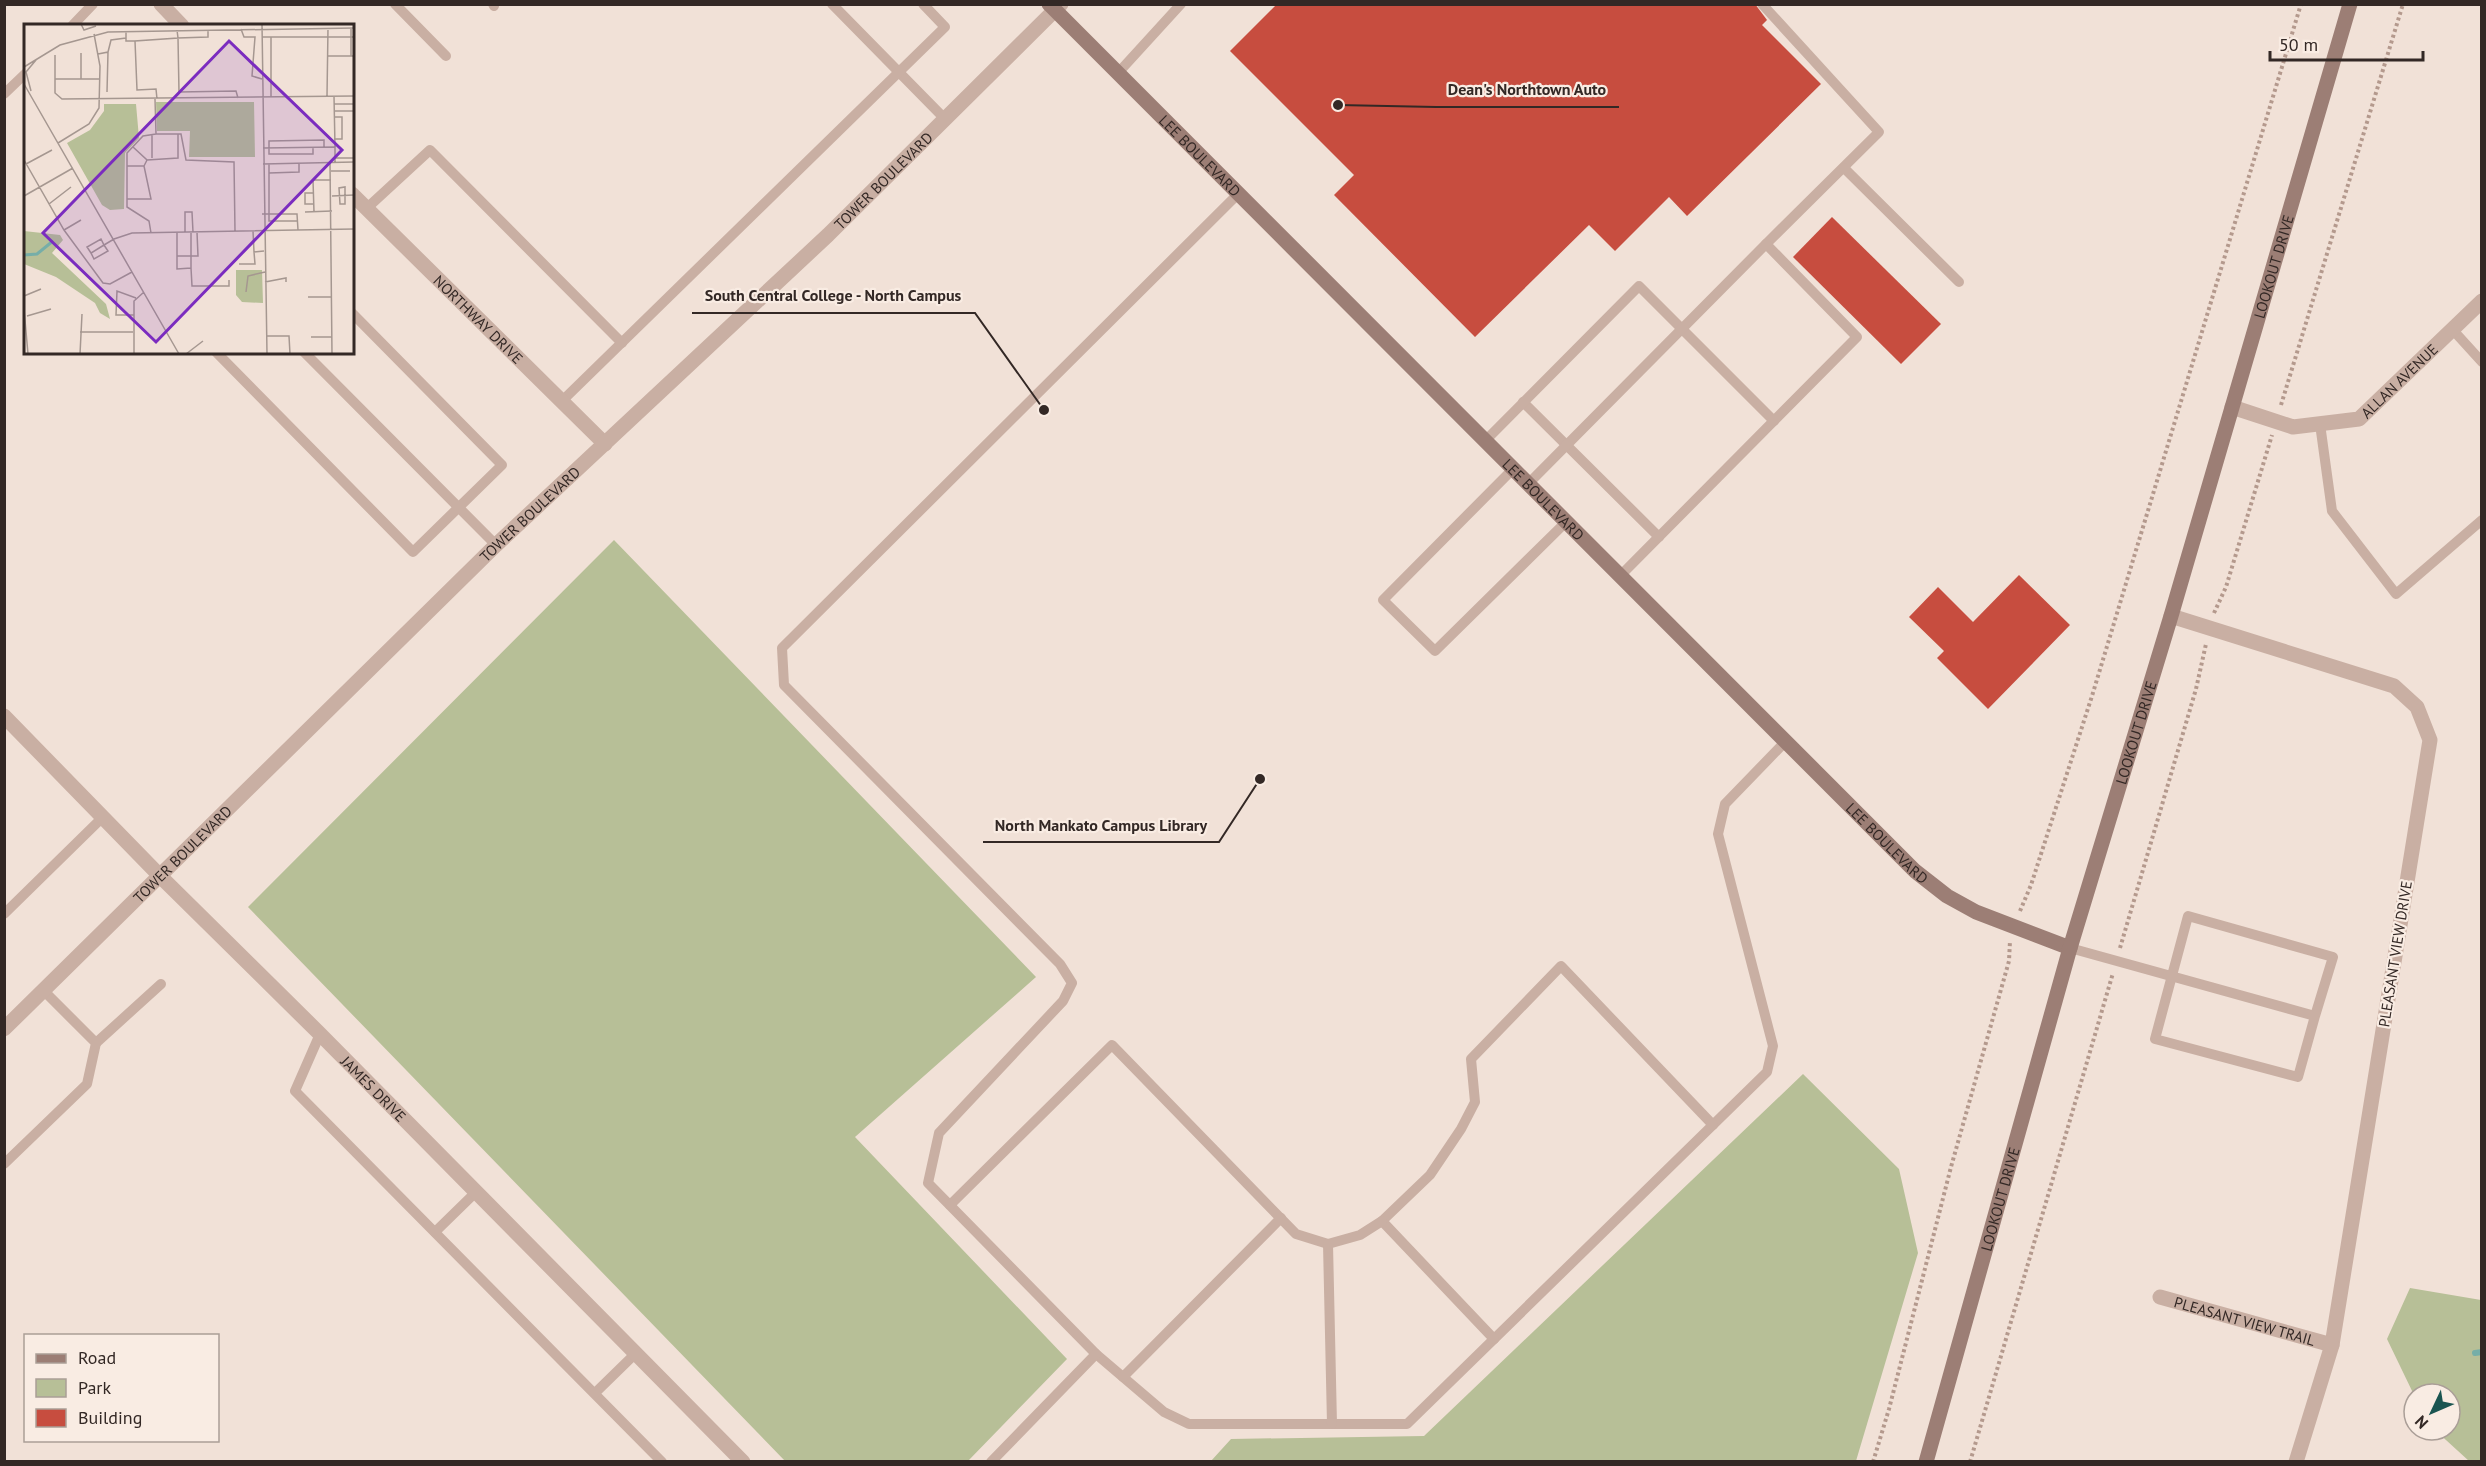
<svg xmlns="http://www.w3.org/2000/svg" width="2486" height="1466" viewBox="0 0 2486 1466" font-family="'PT Sans',sans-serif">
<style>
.green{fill:#b7bf97}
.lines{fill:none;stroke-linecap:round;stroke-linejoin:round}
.stream{stroke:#76aea8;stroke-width:6}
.building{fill:#c74d3f}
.path{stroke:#b4998d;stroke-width:4;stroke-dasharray:3 3;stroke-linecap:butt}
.lane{stroke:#c9afa3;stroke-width:10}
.street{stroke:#c9afa3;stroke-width:15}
.secondary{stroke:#9c7e75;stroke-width:15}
.labels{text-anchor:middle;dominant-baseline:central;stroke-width:4.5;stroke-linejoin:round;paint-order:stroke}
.street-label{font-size:15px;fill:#332825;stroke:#f9ece3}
.inset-river{fill:none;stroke:#76aea8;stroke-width:3}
.inset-road{fill:none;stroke:#a59790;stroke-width:1.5}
.view{fill:#7b2cbf;fill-opacity:0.15;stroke:#7b2cbf;stroke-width:3}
.inset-edge{fill:none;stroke:#332825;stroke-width:3}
.leader{fill:none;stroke:#332825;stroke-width:2}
.callout-dot{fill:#332825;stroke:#f9ece3;stroke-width:2}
.callout-label{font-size:16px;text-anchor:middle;font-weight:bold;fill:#332825;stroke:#f9ece3;stroke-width:4.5;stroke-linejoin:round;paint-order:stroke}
</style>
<rect width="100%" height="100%" fill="#f1e1d7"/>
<!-- green -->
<g class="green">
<polygon points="614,540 1036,977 855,1137 1067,1359 968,1461 785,1461 248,907"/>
<polygon points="1803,1074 1899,1169 1918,1253 1856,1461 1211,1461 1231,1439 1424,1436"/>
<polygon points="2410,1288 2481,1300 2481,1461 2469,1461 2435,1430 2450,1430 2450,1394 2414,1395 2387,1339"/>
</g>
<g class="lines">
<!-- stream -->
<polyline class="stream" points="2475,1353 2482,1352"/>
</g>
<!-- building -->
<g class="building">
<polygon points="1277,4 1755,4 1767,20 1762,25 1821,84 1687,216 1669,197 1615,251 1589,225 1475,337 1334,195 1354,175 1230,51"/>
<polygon points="1832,217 1941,324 1901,364 1793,257"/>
<polygon points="2019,575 2070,625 1988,709 1937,658 1944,651 1909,617 1938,587 1973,622"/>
</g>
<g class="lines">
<!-- path -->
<g class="path">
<polyline points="2281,405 2403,4"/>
<polyline points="2214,613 2226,587 2272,435"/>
<polyline points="2020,911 2031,885 2092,696 2301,4"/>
<polyline points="2120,948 2196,689 2206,644"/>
<polyline points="1873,1462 1889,1409 1951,1167 2009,961 2010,941"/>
<polyline points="1970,1462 2113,973"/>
</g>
<!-- lane -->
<g class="lane">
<polyline points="395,4 446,56"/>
<polyline points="493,4 494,6"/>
<polyline points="832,4 945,119"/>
<polyline points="1762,4 1879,132 1766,244"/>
<polyline points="72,26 93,4"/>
<polyline points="1118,73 1181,4"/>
<polyline points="4,94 26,73"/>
<polyline points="1844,168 1959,282"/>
<polyline points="1238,194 782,648 784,685 1060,964 1072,983 1063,1001 939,1133 928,1183 1096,1354 1164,1412 1189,1424 1407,1424 1767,1072 1773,1046 1718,834 1725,804 1785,742"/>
<polyline points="367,208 430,150 622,343"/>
<polyline points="2452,329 2482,362"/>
<polyline points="216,352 413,552 502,465 352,313"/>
<polyline points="304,352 496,545"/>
<polyline points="562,401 945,27 923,4"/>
<polyline points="1523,402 1659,537"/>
<polyline points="2320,424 2332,511 2396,594 2482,520"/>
<polyline points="1485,441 1639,286 1774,421"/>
<polyline points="1513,469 1383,600 1435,651 1566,522"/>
<polyline points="1528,484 1766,244 1857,337 1620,576"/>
<polyline points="4,914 104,816"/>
<polyline points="2070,948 2315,1016 2333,957 2188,916 2155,1039 2298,1077 2315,1016"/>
<polyline points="320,1034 295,1091 662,1462"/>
<polyline points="96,1043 161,984"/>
<polyline points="4,1164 87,1084 96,1043 44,991"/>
<polyline points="950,1205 1112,1045 1296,1234 1328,1244"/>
<polyline points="435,1232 476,1192"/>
<polyline points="1494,1339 1382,1221 1430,1175 1461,1129 1475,1102 1471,1059 1561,966 1713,1125"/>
<polyline points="1123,1377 1281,1218"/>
<polyline points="595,1393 636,1353"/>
<polyline points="1332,1424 1328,1244 1360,1235 1382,1221"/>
<polyline points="991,1462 1096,1354"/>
</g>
<!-- street -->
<g class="street">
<polyline points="161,4 182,26"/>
<path id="s1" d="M352,194L605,444"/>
<path id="s2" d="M2232,407L2293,427L2359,419L2482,301"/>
<polyline points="2171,616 2394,686 2417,707 2430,740 2332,1345 2296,1462"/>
<path id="s3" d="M4,716L161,877L320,1034L743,1462"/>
<path id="s4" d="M4,1029L496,545L828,235L1061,4"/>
<path id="s5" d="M2160,1297L2332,1345"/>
</g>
<!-- secondary -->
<g class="secondary">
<path id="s6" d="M1049,4L1915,871L1947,896L1976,912L2070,948"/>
<path id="s7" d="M1926,1462L2070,948L2171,616L2350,4"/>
</g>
</g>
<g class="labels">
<!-- street labels -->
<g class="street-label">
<text stroke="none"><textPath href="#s6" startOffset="214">LEE BOULEVARD</textPath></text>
<text stroke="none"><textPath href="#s4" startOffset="1222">TOWER BOULEVARD</textPath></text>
<text stroke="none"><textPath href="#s7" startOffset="1245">LOOKOUT DRIVE</textPath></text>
<text stroke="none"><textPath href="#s1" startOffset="178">NORTHWAY DRIVE</textPath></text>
<text stroke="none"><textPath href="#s2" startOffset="186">ALLAN AVENUE</textPath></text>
<text stroke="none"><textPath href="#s6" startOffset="700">LEE BOULEVARD</textPath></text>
<text stroke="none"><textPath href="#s4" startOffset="736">TOWER BOULEVARD</textPath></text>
<text stroke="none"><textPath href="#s7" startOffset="759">LOOKOUT DRIVE</textPath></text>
<text stroke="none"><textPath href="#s6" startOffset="1186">LEE BOULEVARD</textPath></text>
<text stroke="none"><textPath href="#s4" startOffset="250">TOWER BOULEVARD</textPath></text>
<text transform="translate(2395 954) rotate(-81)">PLEASANT VIEW DRIVE</text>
<text stroke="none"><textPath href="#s3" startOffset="525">JAMES DRIVE</textPath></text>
<text stroke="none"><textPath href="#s7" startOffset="273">LOOKOUT DRIVE</textPath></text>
<text stroke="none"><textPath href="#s5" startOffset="88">PLEASANT VIEW TRAIL</textPath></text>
</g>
</g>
<!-- overview -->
<g transform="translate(24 24)">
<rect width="330" height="330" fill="#f1e1d7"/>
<path d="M132,78H230L231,133H165L166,107H133ZM80,80H112L115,114L101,129L100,185L86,186L78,181L43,119L66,106L80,87ZM0,207L36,211L39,216L28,229L82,280L86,295L76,289L71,279L32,253L0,240ZM212,246H238L239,279L218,278L212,271Z" fill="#b7bf97"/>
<path class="inset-river" d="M0,231L13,230L29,217"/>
<path class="inset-road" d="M57,0L60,6L72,2M238,0L243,330M327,4V32M217,5L220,13H231L228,52L238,55M184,6V13L154,14L155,68L212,67L214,74M102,7V17H111M238,13H247V73M247,13H330M74,30L84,28L87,16L102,14M31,31V69L38,75L330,72M304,32H330M0,43L36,21L84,8L330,4M31,55H76M57,55V29M0,60L155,330M7,67L2,48L12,36M83,68L84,28M303,72L304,4M310,72L311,123M131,75L132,110M133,75L132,65L113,66L111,17L154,14L153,6M310,80H330M310,87H330M310,93H318V115H310M128,110V134M34,119L65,100L75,84L76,42L70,10M109,123L123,136L120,142M289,123V130H245V117L300,116V123M239,124L311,123V138M311,134H330M0,136L40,206L79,259L86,260L108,248M123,136L154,134V110M306,138L308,330M2,140L28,126M239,140L330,138M245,140V197H273M103,142H120L127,175H103M307,147H326M245,149L275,148V139M321,163V180H316L315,164ZM290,169H281V180H290M0,172L49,144M308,172L330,171M25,180L47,163M281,188L308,187M290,188L289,156H307M238,190H273L274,206M40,206L57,196M229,207L230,228L240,227M153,208V245L167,244V208M161,208V188H168L169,208M127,209L125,197L103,183V129L119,112L132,110H157L162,136L210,138L211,207M67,229L63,223L77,215L80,221L84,227L70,235L67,229L80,221L90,215L108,209L330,205M153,232H174L173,208M215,240H231L230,228M167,244L168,262H205V256M241,258L262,254V258M222,268L224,252L241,248M0,272L17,265M284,273H308M0,285L4,330M110,291H92L93,267L112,274M3,292L27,285M56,308H109M243,312H265L266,330M287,313H308M56,330L58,290M110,330V277L120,268M162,330L179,317"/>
<path class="view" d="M205,17L318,126L132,318L19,209Z"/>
<rect width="330" height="330" class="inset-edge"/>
</g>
<!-- callouts -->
<path class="leader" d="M1338 105L1436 107H1619M1044 410L975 313H692M1260 779L1219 842H983"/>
<g class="callout-dot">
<circle cx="1338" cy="105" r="6"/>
<circle cx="1044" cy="410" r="6"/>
<circle cx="1260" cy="779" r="6"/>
</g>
<g class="callout-label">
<text x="1527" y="95">Dean's Northtown Auto</text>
<text x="833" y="301">South Central College - North Campus</text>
<text x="1101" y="831">North Mankato Campus Library</text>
</g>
<!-- border -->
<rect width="2486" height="1466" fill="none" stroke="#332825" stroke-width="12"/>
<!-- legend -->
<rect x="24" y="1334" width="195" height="108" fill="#f9ece3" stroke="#aa9e97" stroke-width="1.5"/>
<rect x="36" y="1354" width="30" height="9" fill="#9c7e75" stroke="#aa9e97" stroke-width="1.5"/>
<text x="78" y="1364" font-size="18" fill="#332825">Road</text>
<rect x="36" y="1379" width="30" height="18" fill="#b7bf97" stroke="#aa9e97" stroke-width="1.5"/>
<text x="78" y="1394" font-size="18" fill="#332825">Park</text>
<rect x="36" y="1409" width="30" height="18" fill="#c74d3f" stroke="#aa9e97" stroke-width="1.5"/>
<text x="78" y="1424" font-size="18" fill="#332825">Building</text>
<!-- north arrow -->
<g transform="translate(2432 1412) rotate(226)"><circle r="28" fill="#f9ece3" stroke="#aa9e97" stroke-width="1.5"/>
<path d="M0-4.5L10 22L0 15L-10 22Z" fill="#1b5551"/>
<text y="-9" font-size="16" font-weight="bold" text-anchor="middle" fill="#332825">N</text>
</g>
<!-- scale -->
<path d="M2270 51v9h153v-9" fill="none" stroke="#332825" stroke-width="3"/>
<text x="2279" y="51" font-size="18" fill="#332825" stroke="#f9ece3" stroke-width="4.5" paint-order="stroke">50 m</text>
</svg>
